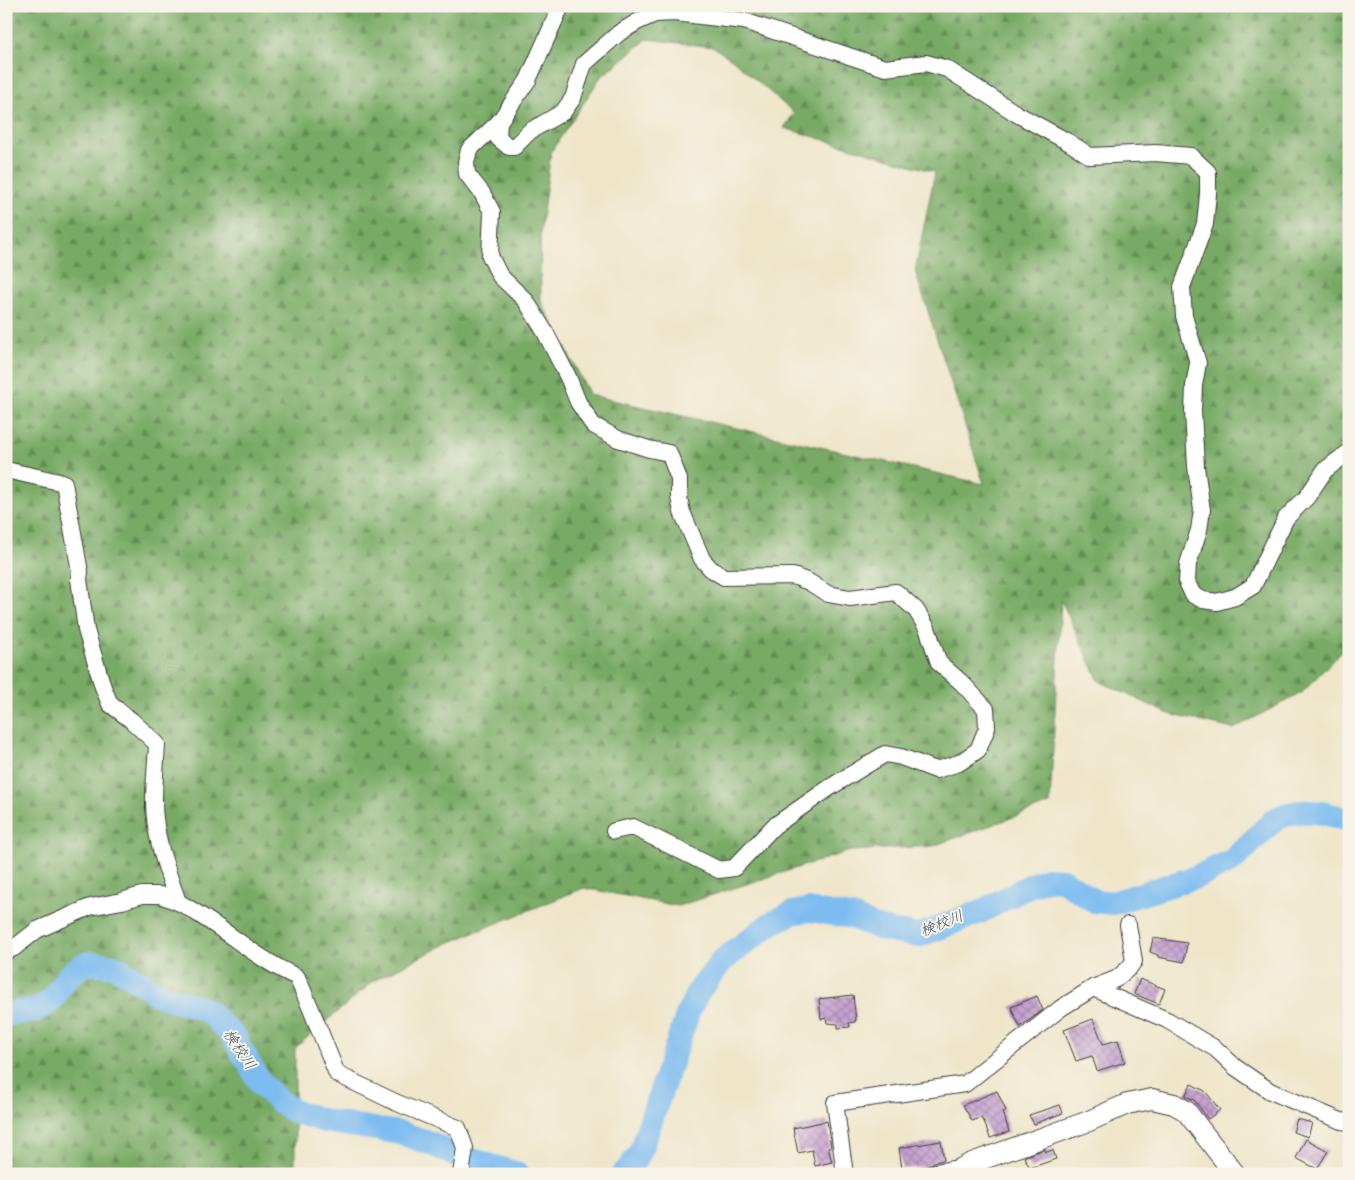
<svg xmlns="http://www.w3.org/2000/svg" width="1355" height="1180" viewBox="0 0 1355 1180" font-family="Kalam,'Klee One',sans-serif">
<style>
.forest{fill:url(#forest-firs);stroke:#4a6340;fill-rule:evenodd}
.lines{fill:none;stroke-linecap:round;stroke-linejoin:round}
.stream{stroke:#7dbcf1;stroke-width:4}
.river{stroke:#7dbcf1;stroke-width:24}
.building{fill:url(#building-cross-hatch)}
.minor-casing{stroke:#3c3a36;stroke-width:18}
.tertiary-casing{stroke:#3c3a36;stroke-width:22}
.minor{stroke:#fff;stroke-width:16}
.tertiary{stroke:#fff;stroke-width:20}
.labels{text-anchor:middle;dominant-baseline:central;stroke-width:4;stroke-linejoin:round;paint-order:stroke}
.water-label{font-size:15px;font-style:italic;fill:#3e5467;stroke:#f7f3e8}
</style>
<defs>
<pattern id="forest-firs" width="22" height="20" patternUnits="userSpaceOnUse" patternTransform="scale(1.25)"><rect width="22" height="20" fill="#78aa65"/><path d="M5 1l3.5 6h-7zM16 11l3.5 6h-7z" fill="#628a52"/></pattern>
<pattern id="building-cross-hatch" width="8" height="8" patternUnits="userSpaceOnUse" patternTransform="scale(1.25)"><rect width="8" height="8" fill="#c29dcf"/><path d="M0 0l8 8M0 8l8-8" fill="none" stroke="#9d7fa7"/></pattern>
</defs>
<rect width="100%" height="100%" fill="#f7f3e8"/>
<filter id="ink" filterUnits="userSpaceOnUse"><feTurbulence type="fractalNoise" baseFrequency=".02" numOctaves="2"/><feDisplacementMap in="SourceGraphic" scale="10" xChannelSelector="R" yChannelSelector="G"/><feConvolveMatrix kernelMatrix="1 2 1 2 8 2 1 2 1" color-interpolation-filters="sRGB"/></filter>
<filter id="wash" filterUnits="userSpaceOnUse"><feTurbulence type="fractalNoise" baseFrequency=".0096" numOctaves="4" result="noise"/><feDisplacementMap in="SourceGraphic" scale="20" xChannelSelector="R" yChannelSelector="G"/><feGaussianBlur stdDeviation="1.12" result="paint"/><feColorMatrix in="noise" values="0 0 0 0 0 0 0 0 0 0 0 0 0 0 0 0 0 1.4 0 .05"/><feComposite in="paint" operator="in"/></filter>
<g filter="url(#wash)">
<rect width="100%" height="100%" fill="#efe6ca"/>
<!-- forest -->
<path class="forest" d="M6,6H1349V643L1303,692L1233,729L1169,714L1099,681L1061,600L1050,804L933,846L850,851L678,906L584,888L448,943L375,980L295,1048V1174H6ZM647,39L713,47L733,60L794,113L784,128L935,172L915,271L984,484L590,395L541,301L540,234L551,152L600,78Z"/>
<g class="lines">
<!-- stream -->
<polyline class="stream" points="1179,6 1187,8 1213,6"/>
<!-- river -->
<g class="river">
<polyline points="6,1014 37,1010 52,1000 67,977 81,966 90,963 114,966 144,984 158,995 196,1006 210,1013 233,1036 261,1084 280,1102 293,1111 325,1121 400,1133 430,1143 457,1156"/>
<polyline points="469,1159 518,1174"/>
<path d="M623,1174L630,1168L640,1152L688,1013L698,992L722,961L770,924L792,913L808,910L852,917L881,929L918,936L982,911L1033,884L1047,879L1063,880L1094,901L1113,903L1196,877L1232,861L1273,821C1296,806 1324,812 1349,820"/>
</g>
</g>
<g id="blocks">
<!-- building -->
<g class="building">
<polygon points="1153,938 1187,943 1184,962 1158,957 1158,955 1150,952"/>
<polygon points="1140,979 1165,989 1159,1004 1134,994"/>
<polygon points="853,995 856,1020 855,1020 855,1022 849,1023 850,1027 838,1028 838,1024 827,1023 826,1018 821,1019 819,999"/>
<polygon points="1037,996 1043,1010 1020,1027 1011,1007"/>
<polygon points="1093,1019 1103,1044 1118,1040 1125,1062 1097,1071 1092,1056 1076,1061 1064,1030"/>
<polygon points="1191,1084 1205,1091 1220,1110 1208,1119 1194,1100 1185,1096"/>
<polygon points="997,1091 1006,1111 1003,1112 1009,1132 990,1138 984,1121 983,1121 981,1118 972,1121 963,1105"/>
<polygon points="1060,1105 1063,1113 1034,1124 1029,1115"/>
<polygon points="1297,1119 1312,1123 1308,1137 1293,1132"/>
<polygon points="827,1121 831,1147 828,1147 832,1162 815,1166 812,1150 798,1153 793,1128"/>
<polygon points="1306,1139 1328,1151 1317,1169 1296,1158"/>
<polygon points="941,1141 944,1160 934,1162 928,1166 902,1169 899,1148"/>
<polygon points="1045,1149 1046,1152 1053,1150 1056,1159 1030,1168 1024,1157"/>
</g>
</g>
</g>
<g filter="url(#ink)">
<use href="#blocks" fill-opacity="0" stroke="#3c3a36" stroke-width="1"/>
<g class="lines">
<!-- minor casing -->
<g class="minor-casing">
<g id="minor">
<polyline points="561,6 528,80 499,122 469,150 466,162 467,174 482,193 492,212 490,256 500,276 526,301 545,332 568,377 578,402 593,425 618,439 649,449 669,453 679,479 679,497 682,512 702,559 711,569 724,577 793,576 809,582 828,594 850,598 896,592 916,610 927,628 939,663 962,683 986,709 987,728 978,750 959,763 936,770 901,757 885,754 832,786 774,826 734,868 719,870 633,827 614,831"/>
<polyline points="499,122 498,138 509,147 514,147 530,131 563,112 573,98 584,64 619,33 637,22 655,14 674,13 744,21 885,68 926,63 947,69 1017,114 1070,143 1090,156 1155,153 1191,156 1208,172 1208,194 1205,224 1182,287 1184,316 1198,363 1194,386 1193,411 1196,467 1202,510 1199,530 1188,564 1187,582 1193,595 1203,600 1217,602 1235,597 1253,586 1286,518 1307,497 1325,470 1349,452"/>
<path d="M6,470L64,483L80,572L79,579L86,630L103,687L110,704L131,720L157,744C156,763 154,782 154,802C154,836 167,870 178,902C220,924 254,958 297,977L311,1009L337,1074L395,1102L458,1128L465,1148L461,1174"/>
<polyline points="6,951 14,948 37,930 90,907 122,901 142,895 160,895 178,902"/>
<polyline points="1093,988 1167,1020 1216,1049 1235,1067 1270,1091 1341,1121 1349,1122"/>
<polyline points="845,1174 835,1103 965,1084 1061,1008 1093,988 1116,979 1129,968 1134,961 1128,925"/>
</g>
</g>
<!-- tertiary casing -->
<g class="tertiary-casing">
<polyline id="tertiary" points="936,1174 958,1170 972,1163 1089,1121 1127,1104 1152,1099 1174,1104 1186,1111 1235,1174"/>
</g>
<!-- minor -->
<use href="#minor" class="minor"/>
<!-- tertiary -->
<use href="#tertiary" class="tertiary"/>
</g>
</g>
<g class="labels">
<!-- water labels -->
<g class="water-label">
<text transform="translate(942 924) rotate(-22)">検校川</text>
<text transform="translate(239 1050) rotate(56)">検校川</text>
</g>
</g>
<!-- margin -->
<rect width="1355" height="1180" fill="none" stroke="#f7f3e8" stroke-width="25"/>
</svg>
